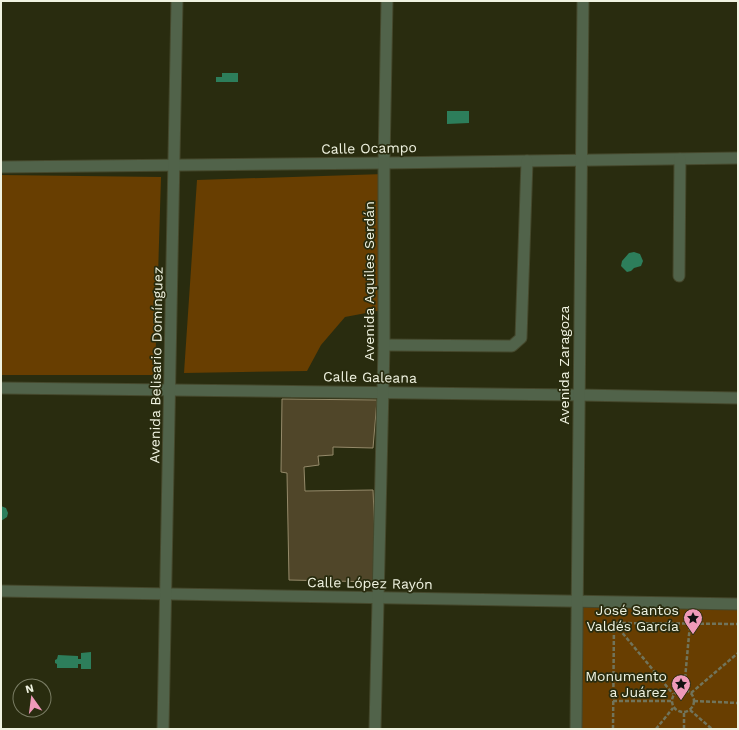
<svg xmlns="http://www.w3.org/2000/svg" width="739" height="730" viewBox="0 0 739 730" font-family="'Work Sans',sans-serif">
<style>
.green{fill:#683e01}
.water{fill:#2d7e5b}
.building{fill:#504629;stroke:#958a6a}
.lines{fill:none;stroke-linecap:round;stroke-linejoin:round}
.minor-casing{stroke:#45482c;stroke-width:13}
.tertiary-casing{stroke:#45482c;stroke-width:13}
.path{stroke:#71745b;stroke-width:2.5;stroke-dasharray:4 2;stroke-linecap:butt}
.minor{stroke:#51634a;stroke-width:11}
.tertiary{stroke:#51634a;stroke-width:11}
.labels{text-anchor:middle;dominant-baseline:central;stroke-width:3.5;stroke-linejoin:round;paint-order:stroke}
.street-label{font-size:14px;fill:#f0f3e1;stroke:#292c0f}
.poi-label{font-size:14px;fill:#f0f3e1;stroke:#292c0f;text-anchor:end}
</style>
<rect width="100%" height="100%" fill="#292c0f"/>
<!-- green -->
<g class="green">
<polygon points="384,174 382,310 345,317 321,345 307,371 184,373 197,180"/>
<polygon points="1,175 161,177 155,375 1,375"/>
<polygon points="579,600 738,603 738,729 578,729"/>
</g>
<!-- water -->
<g class="water">
<polygon points="222,73 238,73 238,82 216,82 216,77 222,77"/>
<polygon points="447,111 469,111 469,123 447,124"/>
<polygon points="634,252 640,254 643,261 641,266 634,268 631,271 627,272 621,266 622,261 629,253"/>
<polygon points="1,506 6,508 8,513 7,517 1,521"/>
<polygon points="91,652 91,669 81,669 81,664 78,664 78,668 57,668 57,664 55,663 55,660 57,659 58,655 78,656 78,659 81,659 81,653"/>
</g>
<!-- building -->
<polygon class="building" points="282,399 377,400 373,448 333,447 333,455 318,456 319,465 304,467 305,491 373,490 377,582 289,580 287,473 281,472"/>
<g class="lines">
<!-- minor casing -->
<g class="minor-casing">
<g id="minor">
<polyline points="1,167 384,163 738,158"/>
<polyline points="679,276 680,159"/>
<polyline points="384,345 512,346 521,338 527,161"/>
<polyline points="1,388 579,395 738,398"/>
<polyline points="1,591 738,604"/>
<polyline points="163,729 177,1"/>
<polyline points="375,729 384,345 384,163 387,1"/>
</g>
</g>
<!-- tertiary casing -->
<g class="tertiary-casing">
<polyline id="tertiary" points="576,729 583,1"/>
</g>
<!-- path -->
<g class="path">
<polyline points="615,624 673,694"/>
<circle cx="683" cy="701" r="11"/>
<polyline points="684,690 690,624"/>
<polyline points="691,693 738,653"/>
<polyline points="613,701 671,701"/>
<polyline points="694,701 738,703"/>
<polyline points="690,710 712,729"/>
<polyline points="684,713 684,729"/>
<polyline points="613,729 614,623 738,624"/>
<polyline points="656,729 673,708"/>
</g>
<!-- minor -->
<use href="#minor" class="minor"/>
<!-- tertiary -->
<use href="#tertiary" class="tertiary"/>
</g>
<!-- icons -->
<defs>
<g id="sight-pin" transform="scale(1)"><path d="M0 17L-7.5 6A9.5 9.5 0 1 1 7.5 6Z" fill="#ef9ab9" stroke="#292c0f"/><path d="M0-6L1.8-2.2L6-1.7L2.9 1.2L3.7 5.4L0 3.3L-3.7 5.4L-2.9 1.2L-6-1.7L-1.8-2.2Z" fill="#111"/></g>
</defs>
<g fill-rule="evenodd">
<use href="#sight-pin" x="693" y="618"/>
<use href="#sight-pin" x="681" y="684"/>
</g>
<g class="labels">
<!-- street labels -->
<g class="street-label">
<text transform="translate(369 148) rotate(-1)">Calle Ocampo</text>
<text transform="translate(369 281) rotate(-90)">Avenida Aquiles Serdán</text>
<text transform="translate(156 365) rotate(-89)">Avenida Belisario Domínguez</text>
<text transform="translate(564 365) rotate(-90)">Avenida Zaragoza</text>
<text transform="translate(370 377) rotate(1)">Calle Galeana</text>
<text transform="translate(370 583) rotate(1)">Calle López Rayón</text>
</g>
<!-- poi labels -->
<g class="poi-label">
<text x="679" y="610">José Santos<tspan x="679" dy="16">Valdés García</tspan></text>
<text x="667" y="676">Monumento<tspan x="667" dy="16">a Juárez</tspan></text>
</g>
</g>
<!-- border -->
<rect width="739" height="730" fill="none" stroke="#f0f3e1" stroke-width="4"/>
<!-- north arrow -->
<g transform="translate(32 698) rotate(346)"><circle r="19" fill="#292c0f" stroke="#797c63"/>
<path d="M0-3L7 15L0 10L-7 15Z" fill="#ef9ab9"/>
<text y="-6" font-size="11" font-weight="bold" text-anchor="middle" fill="#f0f3e1">N</text>
</g>
</svg>
